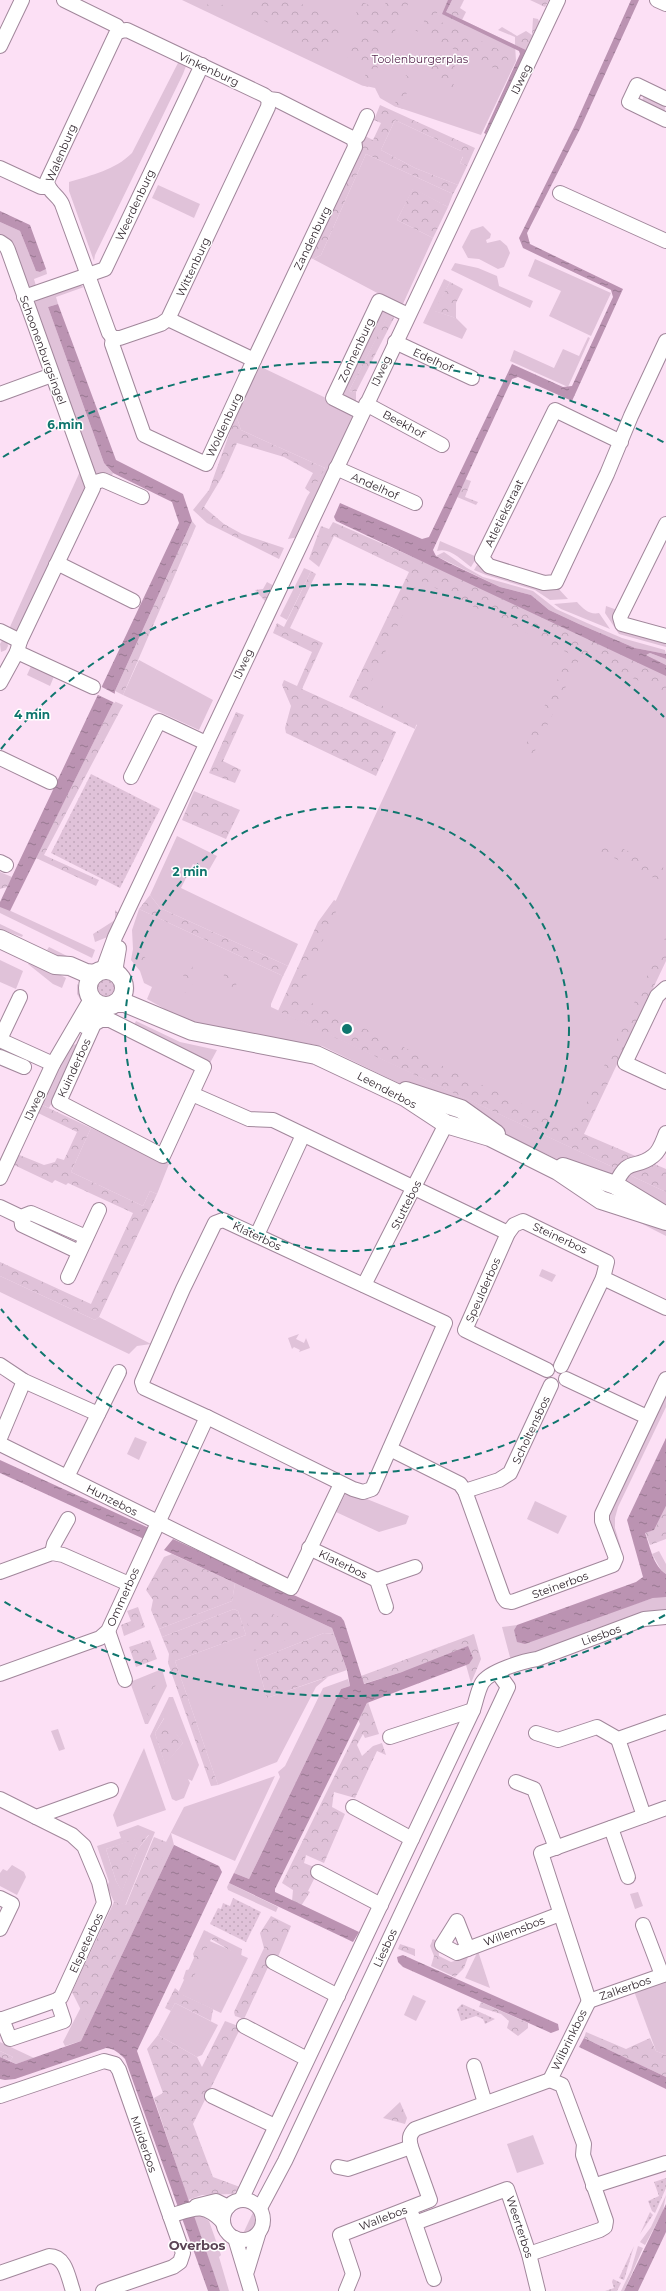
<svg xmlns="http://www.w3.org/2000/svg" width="666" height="2291" viewBox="0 0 666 2291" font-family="Montserrat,sans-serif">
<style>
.green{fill:#e0c2d9;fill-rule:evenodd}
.forest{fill:url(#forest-crowns)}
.garden{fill:url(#garden-dots)}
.water{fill:url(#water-ripples)}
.pier{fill:#fce0f5}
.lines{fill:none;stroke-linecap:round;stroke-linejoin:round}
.minor-casing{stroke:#a1879b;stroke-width:16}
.major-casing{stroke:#a1879b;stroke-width:20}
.minor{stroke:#fff;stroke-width:14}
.major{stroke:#fff;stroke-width:18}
.ring{fill:none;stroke:#0f766e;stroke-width:2;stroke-dasharray:7 5}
.labels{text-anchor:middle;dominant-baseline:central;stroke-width:3;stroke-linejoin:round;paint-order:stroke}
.park-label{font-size:11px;fill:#5a2851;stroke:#fff}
.street-label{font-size:11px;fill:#332830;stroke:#fff}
.quarter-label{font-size:13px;font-weight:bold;fill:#5b4456;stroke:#fff}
.centre{fill:#0f766e;stroke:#fff;stroke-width:2}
.ring-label{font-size:12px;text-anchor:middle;font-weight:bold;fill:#0f766e;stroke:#fff;stroke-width:3;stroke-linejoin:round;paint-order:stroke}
</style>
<defs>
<pattern id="forest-crowns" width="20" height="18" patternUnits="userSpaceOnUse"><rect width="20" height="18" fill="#e0c2d9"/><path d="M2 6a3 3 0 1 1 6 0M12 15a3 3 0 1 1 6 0" fill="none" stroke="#c1a7bb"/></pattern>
<pattern id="garden-dots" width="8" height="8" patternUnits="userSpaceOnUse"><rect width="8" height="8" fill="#e0c2d9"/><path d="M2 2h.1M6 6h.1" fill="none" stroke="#c1a7bb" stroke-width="1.8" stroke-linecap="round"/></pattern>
<pattern id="water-ripples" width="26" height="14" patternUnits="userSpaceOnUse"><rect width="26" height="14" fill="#bb93b2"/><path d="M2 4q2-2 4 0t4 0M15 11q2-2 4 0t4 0" fill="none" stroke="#997891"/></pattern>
</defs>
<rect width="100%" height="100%" fill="#fce0f5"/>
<!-- green -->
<g class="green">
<polygon points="182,0 452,0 446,12 515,45 516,61 481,135 394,106 380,98 375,88 361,85"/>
<path d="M179,61L186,66L183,74L95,255L94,261L69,191V182C92,175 115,170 132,153Z"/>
<polygon points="646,91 666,101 664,115 641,103"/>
<polygon points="395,120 461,151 463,156 460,163 467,166 458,185 415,168 381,150"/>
<polygon points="366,154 453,194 448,207 413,189 397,220 433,238 402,306 313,259 321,255"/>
<polygon points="158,185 200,204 194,218 152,198"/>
<polygon points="0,222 20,231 36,271 40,272 46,269 47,274 34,279 36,286 32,288 25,285 0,239"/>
<polygon points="483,226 491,234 490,238 486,240 487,243 500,240 507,246 510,253 504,267 498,269 479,259 468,258 462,247 471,230"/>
<polygon points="535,259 611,293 591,336 549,316 561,291 528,276"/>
<polygon points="455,263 478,268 497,276 499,286 533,301 530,308 451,270"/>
<polygon points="444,279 450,282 435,311 456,318 467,329 462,339 423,323"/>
<polygon points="78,284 84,287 56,297 58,304 48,307 104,463 113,473 111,478 94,478 33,307 37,298"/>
<polygon points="383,310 394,312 394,318 387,318 349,391 356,392 356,402 345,397 343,392"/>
<polygon points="588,337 590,338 568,387 510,361 514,350 554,368 563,349 579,356"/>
<polygon points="257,365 351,410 355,418 299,537 288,539 307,497 325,468 241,430 236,415"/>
<polygon points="82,467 87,481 82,495 20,633 9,629"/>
<path d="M440,541L477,557L471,567C461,560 450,547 437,551Z"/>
<polygon points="444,552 467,568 483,577 533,591 556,609 587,623 622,638 665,650 666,654 635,648 579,624 549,610 531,595 500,587 436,556"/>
<polygon points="477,565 557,587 568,599 550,600 535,590 486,575 474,570"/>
<polygon points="304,568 311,571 287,620 280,616"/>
<polygon points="415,577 666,691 666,941 574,1134 290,1000 417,725 359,696"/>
<path d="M577,602C583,609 590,615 599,613L610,629L561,609L554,604Z"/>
<polygon points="606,606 620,611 616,620 666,640 666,647 619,634 605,613"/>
<polygon points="4,637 7,641 8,646 6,650 1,652 0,644"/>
<polygon points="139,660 213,700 199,730 123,695"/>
<polygon points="32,664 55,674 50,686 27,675"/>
<polygon points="177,836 217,856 209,870 193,864 181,888 298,944 288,966 160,908 150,895"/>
<polygon points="0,906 95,950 92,958 0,913"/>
<polygon points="139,909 283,976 271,1004 271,1007 666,1192 666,1210 512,1138 322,1046 208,1027 186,1021 147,999 152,987 144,983 140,971 131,960 133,949 132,930"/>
<polygon points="0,924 23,935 22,937 0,929"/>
<polygon points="49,947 75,960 62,958 47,950"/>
<polygon points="31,959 66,978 62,988 53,984 28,964"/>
<polygon points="0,960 23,971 16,989 0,982"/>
<path d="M121,964C130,971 136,981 134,993L129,987Z"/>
<path d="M77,984C84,988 85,997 83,1004L77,994Z"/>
<polygon points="136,1021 180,1042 217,1050 210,1063 133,1027"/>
<polygon points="84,1042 49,1108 40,1104 69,1046"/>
<polygon points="91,1128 169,1164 157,1194 150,1191 143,1206 71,1172"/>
<polygon points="611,1208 666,1225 666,1236"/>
<polygon points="542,1269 556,1275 552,1282 539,1276"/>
<polygon points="0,1276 95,1320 99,1317 151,1344 137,1346 129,1354 0,1292"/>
<polygon points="299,1334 296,1339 304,1343 306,1338 310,1348 299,1352 300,1350 294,1347 292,1349 288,1338"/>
<polygon points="666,1388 666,1407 618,1507 615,1518 615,1528 621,1548 618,1550 606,1515"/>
<polygon points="135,1437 147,1442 139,1460 127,1454"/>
<polygon points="347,1491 409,1516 406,1524 379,1532 336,1512"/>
<polygon points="535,1501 567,1516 558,1534 527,1519"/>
<polygon points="659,1551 666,1564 666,1574 661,1570 652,1554"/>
<polygon points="235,1583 332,1628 334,1634 324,1633 256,1660 267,1698 328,1677 316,1687 277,1762 218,1785 175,1661 246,1635 238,1611 234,1609 162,1637 159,1629 232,1601"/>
<polygon points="659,1596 666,1597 666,1611 650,1611 511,1661 502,1627 517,1625 514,1630 608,1613"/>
<polygon points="162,1669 167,1686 148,1724 145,1724 130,1682"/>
<polygon points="348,1679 350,1686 341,1689 249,1879 234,1873 280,1777 278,1772 285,1766 323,1688"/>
<path d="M169,1697H173L199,1765L192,1781L188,1779L190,1783L184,1798L176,1801L172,1799L150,1736ZM164,1718L183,1743L165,1764L155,1733Z"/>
<polygon points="58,1729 65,1749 59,1751 51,1731"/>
<polygon points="144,1748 166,1810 117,1827 113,1815"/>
<polygon points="275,1776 235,1861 171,1833 174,1845 81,2041 65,2046 63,2042 184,1807"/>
<path d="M138,1825L155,1832L125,1906L114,1902L107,1886L109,1882L97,1846L121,1838L119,1832ZM149,1835L138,1849L122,1891L116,1881L106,1849Z"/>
<polygon points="12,1865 24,1872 26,1877 17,1895 0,1886 0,1873 3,1869 7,1871"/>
<polygon points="229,1883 278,1907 276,1912 228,1890 227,1887"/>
<polygon points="638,1892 643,1906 635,1909 630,1894"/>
<polygon points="203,1938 248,1958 221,2013 178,1993"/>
<polygon points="478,1951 490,1988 465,1978"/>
<polygon points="666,1980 666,2055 656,2051 634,1991"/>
<polygon points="413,1995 426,2001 416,2021 404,2015"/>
<polygon points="175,2003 218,2025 202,2055 197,2057 158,2035"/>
<polygon points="0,2042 34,2058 16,2064 10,2061 13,2057 0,2051"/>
<polygon points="533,2135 544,2164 517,2173 507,2144"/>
<polygon points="666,2195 663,2211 645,2245 640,2242 651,2227"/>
<polygon points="255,2208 260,2215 259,2225 249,2236 242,2236"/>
<polygon points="200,2215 209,2221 221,2255 219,2257 229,2291 220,2291 193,2216"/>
<polygon points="638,2246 643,2248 624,2291 621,2291 631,2270"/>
</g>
<!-- forest -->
<g class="forest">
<polygon points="209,0 217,0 216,2 225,6 221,13 207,6"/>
<polygon points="261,0 294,0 319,13 342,29 341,41 316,55 300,46 303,38 251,15 249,10"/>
<polygon points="387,0 406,0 409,2 393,35 387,37 353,21 361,1 378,10 382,10"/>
<polygon points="452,0 464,0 460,8 466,12 462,20 446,12"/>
<polygon points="530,0 549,0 545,7"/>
<polygon points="430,6 438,7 437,14 439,21 504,52 509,60 502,64 502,72 433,39 428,33 415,31 425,25 423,18 429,17 428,13"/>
<polygon points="533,18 538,19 541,26 524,61 521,61 526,50 515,45 515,37 498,30 502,27 517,36 526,31 532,35"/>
<polygon points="366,33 387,48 368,87 361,85 368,69 344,55"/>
<polygon points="423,56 434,60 443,56 455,60 453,96 440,88 448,81 435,77"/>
<polygon points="406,75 410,78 403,109 394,106"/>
<polygon points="380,105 475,148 467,166 460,163 463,157 459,155 461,151 395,120 381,150 415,168 458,185 453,194 366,154 321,255 313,259 307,257 363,135 373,140 381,123 374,120"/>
<polygon points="413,188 448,207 433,238 397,220"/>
<polygon points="450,282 463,289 456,303 456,318 434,311"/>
<polygon points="387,317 394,318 356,392 349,391"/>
<polygon points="236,415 241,430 325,468 311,493 305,488 313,473 284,457 237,443 222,477 204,507 224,524 242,534 284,548 279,559 207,523 193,510 209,490"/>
<polygon points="465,479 471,481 465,497 478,502 476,505 457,497"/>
<polygon points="192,521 196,526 123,695 115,691"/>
<polygon points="333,522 527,607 666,673 666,693 581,655 532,757 522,752 570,654 419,580 364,697 417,722 415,729 349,697 409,572 334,536 319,567 309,559 321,526 329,529"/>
<polygon points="311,571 316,574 290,628 323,643 302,689 396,732 376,776 286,733 285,728 291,706 282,685 284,680 297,686 312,652 273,633 277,623 284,627"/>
<polygon points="267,582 278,588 254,638 249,636 265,601 255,590 263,589"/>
<polygon points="650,653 666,659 666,665 646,655"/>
<polygon points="114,701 123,705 44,855 99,880 96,886 36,858"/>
<polygon points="236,712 244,715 223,761 241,770 235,783 209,773"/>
<polygon points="194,791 240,810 226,839 182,820"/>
<polygon points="602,839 666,869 666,884 598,850"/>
<polygon points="0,872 12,877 7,887 0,889"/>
<polygon points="150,895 160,908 288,966 283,976 139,909"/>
<polygon points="334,900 340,903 297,996 574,1129 666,936 666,961 584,1134 666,1169 666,1192 278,1011 318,922"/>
<polygon points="115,910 123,917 115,934 95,942 93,934 115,920"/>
<polygon points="141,952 147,960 149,974 137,962"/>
<polygon points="192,965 195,981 185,993 183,976"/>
<polygon points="222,969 235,976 237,990 226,983"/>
<polygon points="40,1104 91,1128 71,1172 143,1206 150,1191 157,1194 99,1317 95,1320 0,1276 0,1262 91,1304 133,1213 68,1183 66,1185 55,1180 52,1183 12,1164 17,1154 44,1165 55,1162 57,1158 64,1160 77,1132 36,1112"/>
<polygon points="666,1506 666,1539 650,1545 645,1532 654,1530"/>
<polygon points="172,1554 235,1583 232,1601 159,1629 151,1610 153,1600 146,1590 164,1557"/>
<polygon points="138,1607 145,1627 124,1636 121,1625 131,1621 127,1611"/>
<polygon points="234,1609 238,1611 246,1635 175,1661 218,1785 211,1786 168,1663 169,1654 162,1637"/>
<polygon points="262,1609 309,1631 309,1632 254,1651 245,1614"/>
<polygon points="324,1633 334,1634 347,1670 267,1698 256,1660"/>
<polygon points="474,1634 481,1659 471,1683 466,1665 469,1664 402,1672 363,1684 361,1676"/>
<polygon points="150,1640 157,1659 136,1667 129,1647"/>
<polygon points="163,1673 153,1690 145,1688 150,1677"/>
<polygon points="138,1698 146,1698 157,1704 150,1707 149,1717"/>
<polygon points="368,1702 379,1734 365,1738 363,1734 357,1745 362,1756 373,1746 382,1743 386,1755 377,1751 355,1798 334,1792 332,1807 345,1814 324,1863 306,1855 304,1863 319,1869 322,1877 320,1881 314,1879 308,1891 310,1892 301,1906 292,1901 293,1890 282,1883 360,1724 358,1719"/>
<polygon points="165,1717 183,1743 165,1765 155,1733"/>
<polygon points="149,1834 138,1849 122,1892 116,1881 106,1849"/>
<polygon points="154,1837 169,1843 86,2020 72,1992 114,1902 126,1905"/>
<polygon points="271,1916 291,1926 278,1957 269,1965 244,2019 235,2016 234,2012 264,1948 260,1933"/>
<polygon points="204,1930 242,1949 241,1957 211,1939 191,1983 183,1979 186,1970 192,1969 196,1963 193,1954"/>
<polygon points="433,1939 438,1941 439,1956 451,1962 468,1957 464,1968 455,1977 431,1966 434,1956 430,1946"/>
<polygon points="400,1944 415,1949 415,1956 398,1949"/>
<polygon points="175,1988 183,1995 213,2009 211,2021 175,2003 171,2011 165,2008"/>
<polygon points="481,2002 528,2023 528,2028 518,2036 507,2028 509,2021 501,2014 479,2007"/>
<polygon points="225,2021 241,2027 193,2124 213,2177 240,2187 233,2194 202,2195 188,2200 154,2098 163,2093 147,2049 158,2035 197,2057 202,2067"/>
<polygon points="586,2032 626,2049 650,2038 656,2051 666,2055 666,2077 584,2038"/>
<polygon points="0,2051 13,2057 10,2061 0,2057"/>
<polygon points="400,2102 407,2118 405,2124 383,2118"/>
</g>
<!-- garden -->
<g class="garden">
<polygon points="91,774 160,809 120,888 51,853"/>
<circle cx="105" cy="989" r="10"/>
<polygon points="233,1898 261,1912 246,1942 210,1924 218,1908 221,1909 223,1903 230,1906"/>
<polygon points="462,2004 495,2019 485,2024 483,2019 476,2016 461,2021 457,2009"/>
<polygon points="666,2178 666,2188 655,2213 652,2211 648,2201 659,2196 654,2182"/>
<polygon points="650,2212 653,2215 640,2234"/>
<polygon points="634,2246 624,2280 619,2278"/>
<polygon points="613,2279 621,2283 617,2291 605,2291 614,2288 612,2282"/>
</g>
<!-- water -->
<g class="water">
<polygon points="448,0 452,0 446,12 526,50 486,134 484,133 520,54 519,51 442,14"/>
<polygon points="631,0 639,0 580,129 527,233 530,244 623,289 572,401 518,377 512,379 433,550 436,556 449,563 500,587 531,595 549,610 579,624 635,648 666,654 666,659 650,653 646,655 666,665 666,676 336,521 334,517 340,503 422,539 429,537 512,364 563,387 572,386 613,297 611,290 523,248 519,238 575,125"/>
<polygon points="0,211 30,225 46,269 40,272 36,271 20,231 0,222"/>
<polygon points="58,304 116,460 183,494 192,521 115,691 114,701 10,911 0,907 0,902 179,523 172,502 113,473 104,463 48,307"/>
<path d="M666,1438V1506L654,1530L645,1533C650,1546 653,1566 666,1574V1597L653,1598L525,1644L517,1642L514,1630L517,1625L636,1582L643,1577L627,1520Z"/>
<polygon points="0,1460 149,1528 144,1539 0,1473"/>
<polygon points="173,1539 341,1617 344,1621 364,1684 402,1672 468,1646 473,1658 469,1664 367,1703 275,1889 275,1892 359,1932 353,1942 229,1883 234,1873 249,1879 341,1689 350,1686 347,1670 332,1628 164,1550"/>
<path d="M174,1845L219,1866L222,1872L137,2051L220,2291H208L125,2059C119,2053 115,2049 106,2048L15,2079L5,2080L0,2079V2057L16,2064L81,2041Z"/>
<polygon points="403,1955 558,2024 559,2030 551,2033 403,1967 398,1962 397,1957"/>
<polygon points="584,2038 666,2077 666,2089 579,2047"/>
<polygon points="666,2204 666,2232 638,2291 624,2291"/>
</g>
<!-- pier -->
<polygon class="pier" points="100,686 117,695 115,703 96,694"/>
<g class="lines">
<!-- minor casing -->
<g class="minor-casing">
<g id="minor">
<polyline points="64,0 117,26 120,31 127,30 264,95 269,99 277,100 354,139"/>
<polyline points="657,0 666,4"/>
<path d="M120,31L116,34L47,181C48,192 58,195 62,204L109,333L113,338H120L161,324L168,319L268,107L269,99"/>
<polyline points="0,46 22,0"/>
<polyline points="666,99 637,85 629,102 666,120"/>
<polyline points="0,168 41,187 47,187"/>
<polyline points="560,193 666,241"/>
<polyline points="0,242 6,246 8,250 93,488 20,641 17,652 0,683"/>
<polyline points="24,297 105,269 202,65"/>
<polyline points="113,338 112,344 144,435 206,464 254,360 168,319"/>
<polyline points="395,342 472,378"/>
<polyline points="254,360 355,147 354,139 358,136 367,116"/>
<polyline points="0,394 52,375"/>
<polyline points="366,404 442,445"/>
<polyline points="361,412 333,398 379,301 408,315"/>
<polyline points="621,442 555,410 482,558 489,566 544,583 556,582 607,474 631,416 666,341"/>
<polyline points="336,468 415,503"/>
<polyline points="92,483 103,480 142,497"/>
<polyline points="666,524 620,617 622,624 666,636"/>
<polyline points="56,565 63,566 133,601"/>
<polyline points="0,631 20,641"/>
<polyline points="17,652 93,687"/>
<polyline points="0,758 50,782"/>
<polyline points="131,777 159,721 206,743"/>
<polyline points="0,862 6,865"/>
<polyline points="103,970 115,937 558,0"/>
<polyline points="117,974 116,966 119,948"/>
<polyline points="666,988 657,996 625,1063 666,1082"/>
<polygon points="101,1020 110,1020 204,1067 163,1156 59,1102 94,1024"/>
<polyline points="84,1026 100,1006"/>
<polyline points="0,1039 20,997"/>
<polyline points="0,1040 53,1064"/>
<polyline points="0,1057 24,1067"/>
<polyline points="192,1094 249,1119 273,1120 508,1233"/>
<polyline points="0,1178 53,1064 91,999"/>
<path d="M615,1185C629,1155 634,1171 653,1156C660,1151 663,1140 666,1133"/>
<polyline points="0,1207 21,1217 31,1213 86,1237"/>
<polyline points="21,1217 22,1225 79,1252"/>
<polygon points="223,1220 445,1323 372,1489 363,1492 353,1489 207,1417 144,1388 142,1382 183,1289 215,1223"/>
<polyline points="257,1235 303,1135"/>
<polyline points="68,1277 99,1210"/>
<polyline points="603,1278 666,1308"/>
<polyline points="364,1285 446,1124"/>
<polyline points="0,1365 24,1381 98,1414"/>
<polyline points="547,1370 465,1330 508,1233 514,1225 523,1221 607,1262 603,1278 561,1366"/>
<polyline points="566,1379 647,1417"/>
<polyline points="0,1438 24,1381"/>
<polyline points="0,1444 291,1588 341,1484"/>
<polyline points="390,1449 460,1484 465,1491 503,1597 506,1601 512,1602 613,1565 616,1558 602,1521 602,1514 666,1379"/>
<polyline points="67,1477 119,1372"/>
<polyline points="465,1491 499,1480 510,1473 551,1385"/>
<polyline points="309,1548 377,1580"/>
<polyline points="52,1553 54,1544 68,1519"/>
<polyline points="0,1572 52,1553 63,1555 129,1584"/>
<polyline points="386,1607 377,1580 415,1567"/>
<polyline points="108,1631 125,1680"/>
<polyline points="0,1674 100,1638 108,1631 207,1417"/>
<polyline points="536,1733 558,1740 597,1727 618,1739 666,1722"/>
<polyline points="390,1737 473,1710"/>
<polyline points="618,1739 644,1816"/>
<polyline points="516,1782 534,1789 556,1848"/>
<polyline points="0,1799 36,1817 111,1790"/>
<polyline points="353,1807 412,1839"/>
<polyline points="611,1828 628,1877"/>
<polyline points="318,1872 381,1905"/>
<polyline points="0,1898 12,1904 0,1929"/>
<polyline points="643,1925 662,1975"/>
<polyline points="468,1949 457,1921 442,1945 457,1953 560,1914"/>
<polyline points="273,1962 338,1996"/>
<polyline points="589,2001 541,1853 666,1808"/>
<polyline points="589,2001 666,1974"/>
<polyline points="2,2019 10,2039 64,2021 57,2000"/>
<polyline points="0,2020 57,2000 61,1997 104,1903 99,1882 84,1846 72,1835 36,1817"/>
<polyline points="244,2026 307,2059"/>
<polyline points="474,2066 485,2103"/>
<polyline points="550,2080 589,2001"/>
<polyline points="0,2096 104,2061 115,2064 119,2070 183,2253 180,2262 173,2267 103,2291"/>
<polyline points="212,2096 275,2126"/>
<polyline points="338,2167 348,2169 411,2147"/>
<polyline points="593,2186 666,2163"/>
<circle cx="243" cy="2220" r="20"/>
<path d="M241,2200L473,1710C476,1701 478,1690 482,1683C489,1671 524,1661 537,1659L644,1619L666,1617"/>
<polyline points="196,2206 216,2201 228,2207"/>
<polyline points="260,2208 285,2161 508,1687 498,1673"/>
<polyline points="412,2215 434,2279"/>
<path d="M170,2216C195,2208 203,2202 223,2222"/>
<polyline points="415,2223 507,2189 529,2254 538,2291"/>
<polyline points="235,2238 251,2291"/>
<polyline points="529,2254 600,2230 605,2227 606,2221 583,2155 584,2144 562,2085 550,2080"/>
<polyline points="247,2271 258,2235"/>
<path d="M0,2273L49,2256C66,2256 68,2277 73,2291"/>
<path d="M346,2291L353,2274L340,2235L430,2200L411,2147C409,2139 409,2135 415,2129L550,2080"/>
</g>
</g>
<!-- major casing -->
<g class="major-casing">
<g id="major">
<polyline points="0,939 55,965 70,966 86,973 95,974"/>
<circle cx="106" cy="988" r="18"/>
<polyline points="116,1003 125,1003 192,1031 316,1055 405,1097 446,1124 490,1137 558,1171 601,1200 666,1221"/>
<polyline points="406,1091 461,1109 496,1134"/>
<polyline points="563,1167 615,1185 661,1213"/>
</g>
</g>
<!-- minor -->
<use href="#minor" class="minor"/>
<!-- major -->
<use href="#major" class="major"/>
</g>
<!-- distance rings -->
<g class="ring">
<circle cx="347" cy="1029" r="222"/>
<path d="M664 1341A445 445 0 0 1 1 1309M1 749A445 445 0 0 1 664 717"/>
<path d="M665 1615A667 667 0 0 1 3 1601M3 457A667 667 0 0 1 665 443"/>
</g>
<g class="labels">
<!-- park labels -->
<g class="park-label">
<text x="420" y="59">Toolenburgerplas</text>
</g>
<!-- street labels -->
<g class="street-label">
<text transform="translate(209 69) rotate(25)">Vinkenburg</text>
<text transform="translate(521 79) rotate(-64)">IJweg</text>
<text transform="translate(61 153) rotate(-67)">Walenburg</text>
<text transform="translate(135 205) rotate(-65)">Weerdenburg</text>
<text transform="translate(312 238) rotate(-64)">Zandenburg</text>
<text transform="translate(193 267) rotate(-65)">Wittenburg</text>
<text transform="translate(43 350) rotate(70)">Schoonenburgsingel</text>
<text transform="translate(356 350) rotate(-65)">Zonnenburg</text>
<text transform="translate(433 360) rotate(25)">Edelhof</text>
<text transform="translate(381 371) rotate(-65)">IJweg</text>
<text transform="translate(404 424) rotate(28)">Beekhof</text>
<text transform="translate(224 425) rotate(-65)">Woldenburg</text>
<text transform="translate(375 486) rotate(24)">Andelhof</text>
<text transform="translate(504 513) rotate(-64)">Atletiekstraat</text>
<text transform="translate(243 664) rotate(-65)">IJweg</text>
<text transform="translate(74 1068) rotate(-65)">Kuinderbos</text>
<text transform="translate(387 1090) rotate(28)">Leenderbos</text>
<text transform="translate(34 1105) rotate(-65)">IJweg</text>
<text transform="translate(406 1205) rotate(-63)">Stuttebos</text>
<text transform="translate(257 1236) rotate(25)">Klaterbos</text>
<text transform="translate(560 1238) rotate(25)">Steinerbos</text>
<text transform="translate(483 1290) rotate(-66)">Speulderbos</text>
<text transform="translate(531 1430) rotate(-65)">Scholtensbos</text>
<text transform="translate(112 1500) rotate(27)">Hunzebos</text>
<text transform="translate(343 1564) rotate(26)">Klaterbos</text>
<text transform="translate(560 1585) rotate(-20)">Steinerbos</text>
<text transform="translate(123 1597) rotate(-66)">Ommerbos</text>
<text transform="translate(601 1635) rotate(-20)">Liesbos</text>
<text transform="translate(514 1931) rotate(-21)">Willemsbos</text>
<text transform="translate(86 1943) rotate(-65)">Elspeterbos</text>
<text transform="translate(385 1948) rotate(-65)">Liesbos</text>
<text transform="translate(625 1988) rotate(-19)">Zalkerbos</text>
<text transform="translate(569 2040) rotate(-64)">Wilbrinkbos</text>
<text transform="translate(144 2144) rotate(71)">Muiderbos</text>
<text transform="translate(383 2218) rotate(-21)">Wallebos</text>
<text transform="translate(520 2227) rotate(72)">Weerterbos</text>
</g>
<!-- quarter labels -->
<g class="quarter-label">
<text x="197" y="2245">Overbos</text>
</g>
</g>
<circle cx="347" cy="1029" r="6" class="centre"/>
<g class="ring-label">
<text x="65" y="429">6 min</text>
<text x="32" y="719">4 min</text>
<text x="190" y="876">2 min</text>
</g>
</svg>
